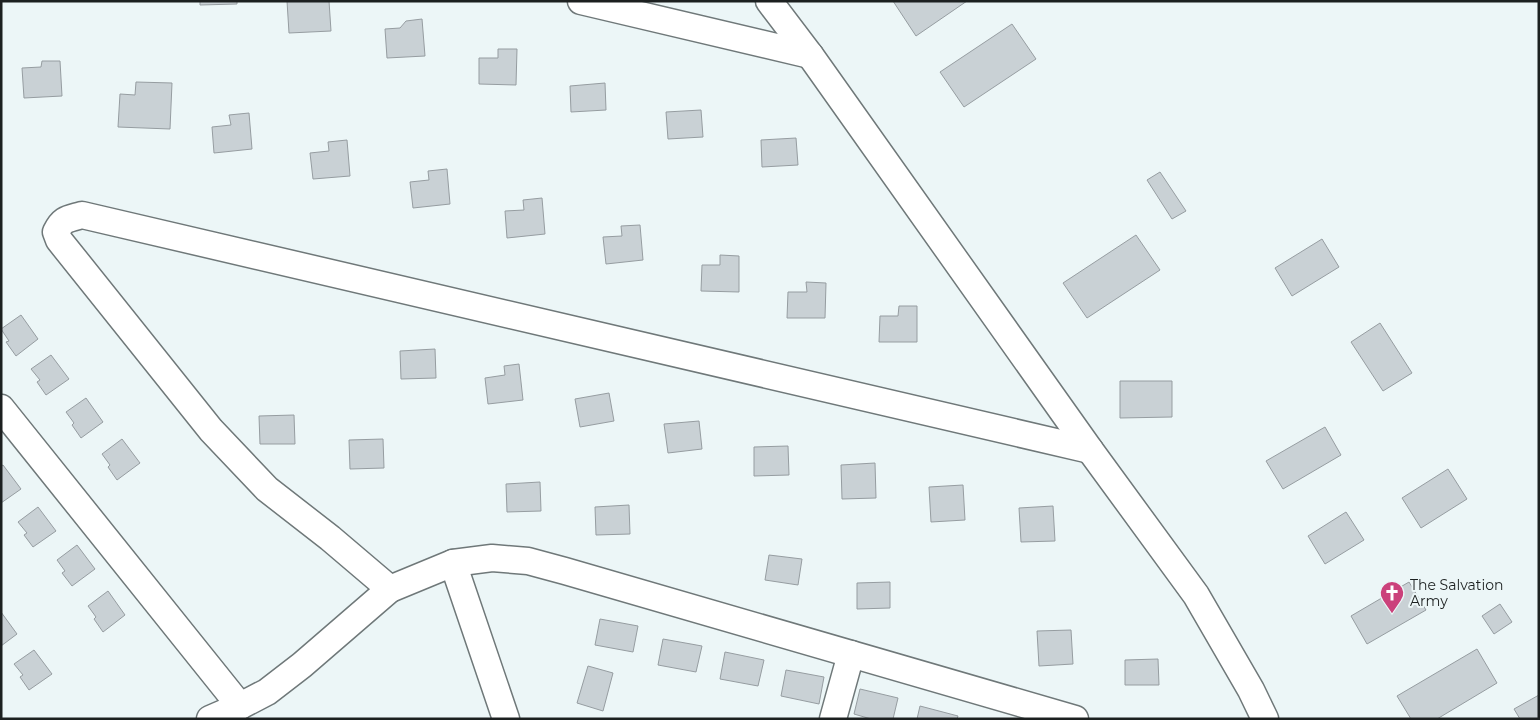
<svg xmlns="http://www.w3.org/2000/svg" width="1540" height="720" viewBox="0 0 1540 720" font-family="Montserrat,sans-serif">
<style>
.building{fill:#c9d1d5;stroke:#969da1}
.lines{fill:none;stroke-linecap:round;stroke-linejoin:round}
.street-casing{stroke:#6f7879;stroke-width:29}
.street{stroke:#fff;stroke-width:26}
.labels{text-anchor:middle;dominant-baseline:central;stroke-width:4;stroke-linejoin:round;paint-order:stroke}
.poi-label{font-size:14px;fill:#1c2020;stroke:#ecf6f7;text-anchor:start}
</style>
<rect width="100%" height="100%" fill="#ecf6f7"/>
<!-- building -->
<g class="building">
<polygon points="200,1 237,1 237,4 200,5"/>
<polygon points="287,1 329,1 331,31 289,33"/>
<polygon points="893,1 967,1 916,36"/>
<polygon points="422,19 425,56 387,58 385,29 400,28 406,21"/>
<polygon points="1012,24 1036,59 964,107 940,72"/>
<polygon points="498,49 517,49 516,85 479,84 479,58 498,58"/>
<polygon points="42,61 60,61 62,96 24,98 22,68 41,67"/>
<polygon points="136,82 172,83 170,129 118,127 120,94 135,95"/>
<polygon points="605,83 606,110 571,112 570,86"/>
<polygon points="701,110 703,137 668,139 666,112"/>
<polygon points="249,113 252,149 214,153 212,127 231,125 229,115"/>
<polygon points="796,138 798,165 762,167 761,140"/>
<polygon points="347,140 350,176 313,179 310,153 329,151 328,142"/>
<polygon points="447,169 450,204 413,208 410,182 429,180 428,171"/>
<polygon points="1160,172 1186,211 1172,219 1147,180"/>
<polygon points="542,198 545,234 507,238 505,211 524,210 523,200"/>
<polygon points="640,225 643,260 606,264 603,237 622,236 621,226"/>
<polygon points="1136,235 1160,270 1087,318 1063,283"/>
<polygon points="1322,239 1339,267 1292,296 1275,268"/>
<polygon points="720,255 739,256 739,292 701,291 702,265 720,265"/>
<polygon points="806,282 826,283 825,318 787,318 788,292 807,292"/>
<polygon points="899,306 917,306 917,342 879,342 880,316 898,316"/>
<polygon points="21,315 38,339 16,356 6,342 9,341 1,329"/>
<polygon points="1380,323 1412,373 1383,391 1351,342"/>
<polygon points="435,349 436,378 401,379 400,351"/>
<polygon points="51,355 69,379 46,395 37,382 40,380 31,369"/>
<polygon points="519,364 523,400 488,404 485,378 505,375 504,366"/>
<polygon points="1120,381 1172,381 1172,417 1120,418"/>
<polygon points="609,393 614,421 580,427 575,399"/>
<polygon points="86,398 103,422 81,438 72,425 74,423 66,412"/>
<polygon points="294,415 295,444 260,444 259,416"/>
<polygon points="699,421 702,449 668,453 664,424"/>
<polygon points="1325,427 1341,455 1283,489 1266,461"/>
<polygon points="122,439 140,463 117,480 108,467 110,465 102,454"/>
<polygon points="383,439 384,468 350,469 349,440"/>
<polygon points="788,446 789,475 754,476 754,447"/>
<polygon points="875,463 876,498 842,499 841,465"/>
<polygon points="3,465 21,489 1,503 1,466"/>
<polygon points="1448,469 1467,499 1421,528 1402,498"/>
<polygon points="540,482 541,511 507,512 506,484"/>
<polygon points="963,485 965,520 931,522 929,487"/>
<polygon points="629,505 630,534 596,535 595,507"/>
<polygon points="1053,506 1055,541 1021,542 1019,508"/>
<polygon points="38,507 56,531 33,547 24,535 27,533 18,522"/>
<polygon points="1346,512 1364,540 1325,564 1308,536"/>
<polygon points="77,545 95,569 72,586 62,573 65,571 57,560"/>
<polygon points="769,555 802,559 798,585 765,580"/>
<polygon points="890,582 890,608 857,609 857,583"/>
<polygon points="1409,582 1426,610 1367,644 1351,616"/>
<polygon points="108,591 125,615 103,632 94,619 96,617 88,606"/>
<polygon points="1500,604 1512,622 1494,634 1482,616"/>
<polygon points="1,612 17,634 1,646"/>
<polygon points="600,619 638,626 633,652 595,645"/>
<polygon points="1071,630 1073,664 1039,666 1037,631"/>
<polygon points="663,639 702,646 696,672 658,665"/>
<polygon points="1477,649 1497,683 1437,719 1411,719 1397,696"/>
<polygon points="34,650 52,674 29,690 20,677 23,675 14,664"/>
<polygon points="725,652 764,660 758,686 720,679"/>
<polygon points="1158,659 1159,685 1125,685 1125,660"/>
<polygon points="588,666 613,673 603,711 577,703"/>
<polygon points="786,670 824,677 819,704 781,696"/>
<polygon points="860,689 898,698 893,719 871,719 854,714"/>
<polygon points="1539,695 1539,719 1520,719 1514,709"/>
<polygon points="920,706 958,716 957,719 917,719"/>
</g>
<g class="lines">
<!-- street casing -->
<g class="street-casing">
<g id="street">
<polyline points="581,1 810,55"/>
<polyline points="769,1 810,55 1090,450 1196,595 1251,690 1265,719"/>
<polyline points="1,408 240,706"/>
<polyline points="453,563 506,719"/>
<path d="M390,589L330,538L267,489L211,430L59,240L56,232C63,218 68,219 82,215L1090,450"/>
<polyline points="210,719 240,706 267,692 302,665 390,589 453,563 492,558 528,561 565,571 1075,719"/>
<polyline points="833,719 851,654"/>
</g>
</g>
<!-- street -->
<use href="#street" class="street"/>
</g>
<!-- icons -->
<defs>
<g id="church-pin" transform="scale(1.25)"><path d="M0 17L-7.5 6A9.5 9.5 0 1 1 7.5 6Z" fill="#cb417b" stroke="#ecf6f7"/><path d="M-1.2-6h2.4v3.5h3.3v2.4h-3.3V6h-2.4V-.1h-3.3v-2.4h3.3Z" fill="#fff"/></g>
</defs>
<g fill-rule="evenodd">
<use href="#church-pin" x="1392" y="593"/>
</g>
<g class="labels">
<!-- poi labels -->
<g class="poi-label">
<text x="1410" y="585">The Salvation<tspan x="1410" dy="16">Army</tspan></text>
</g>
</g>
<!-- border -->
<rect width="1540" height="720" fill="none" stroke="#1c2020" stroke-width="5"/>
</svg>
